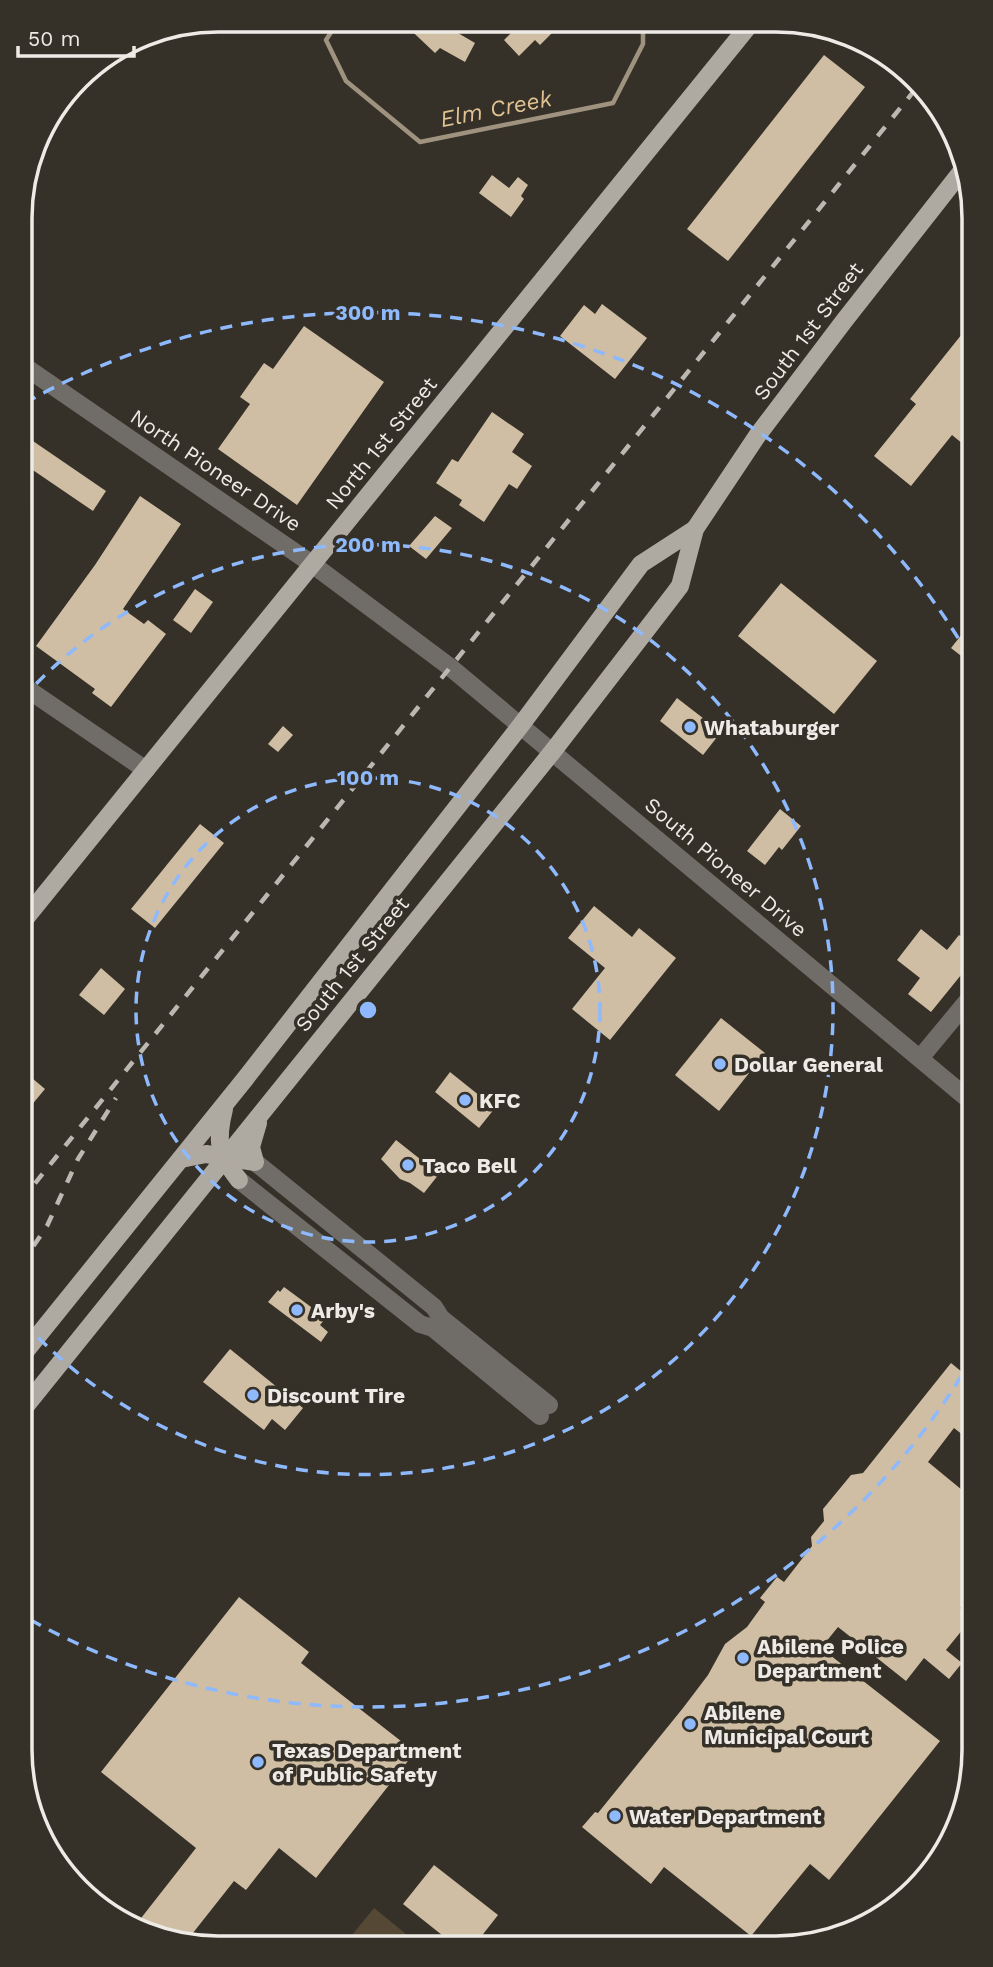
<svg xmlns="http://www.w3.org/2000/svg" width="993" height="1967" viewBox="0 0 993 1967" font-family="'Work Sans',sans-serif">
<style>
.green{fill:#554936}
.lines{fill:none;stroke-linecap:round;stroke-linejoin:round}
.stream{stroke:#9f9380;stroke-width:4.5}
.building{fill:#cfbea3}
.minor{stroke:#706d69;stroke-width:18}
.major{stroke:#aea9a1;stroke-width:18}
.rail{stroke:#bbb7b1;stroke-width:4.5;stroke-dasharray:12 12;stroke-linecap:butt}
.ring{fill:none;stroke:#8eb9fd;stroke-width:3.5;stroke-dasharray:12 9}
.poi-dot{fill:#8eb9fd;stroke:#353028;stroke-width:2.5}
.labels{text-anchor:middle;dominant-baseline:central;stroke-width:7;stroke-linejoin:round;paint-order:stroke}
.street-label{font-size:21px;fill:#eeeae5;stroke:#353028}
.poi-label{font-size:21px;font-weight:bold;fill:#eeeae5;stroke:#353028;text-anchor:start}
.water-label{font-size:23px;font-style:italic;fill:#e1c393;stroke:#353028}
.rim{fill:none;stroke:#eeeae5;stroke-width:3.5}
.centre{fill:#8eb9fd;stroke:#353028;stroke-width:3.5}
.ring-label{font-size:21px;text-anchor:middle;font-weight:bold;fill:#8eb9fd;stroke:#353028;stroke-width:7;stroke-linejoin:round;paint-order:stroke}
</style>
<rect width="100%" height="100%" fill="#353028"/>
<!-- green -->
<polygon class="green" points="374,1908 422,1947 343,1946"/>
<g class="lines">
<!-- stream -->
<polyline class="stream" points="339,20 326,40 346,81 420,142 613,103 643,44 643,22"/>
</g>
<!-- building -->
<g class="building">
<polygon points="400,20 445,21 458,33 475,43 465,62 440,48 435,53"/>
<polygon points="523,21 564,21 540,45 535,40 519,56 504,40"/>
<polygon points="824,55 865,87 728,261 687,229"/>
<polygon points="492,175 509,188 518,177 528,185 521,196 524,199 511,217 479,193"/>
<polygon points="602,304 647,338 615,379 560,336 584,305 595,314"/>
<polygon points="974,319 974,453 952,435 911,486 874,456 916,404 910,399"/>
<polygon points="304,326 384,382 297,505 218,449 250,404 240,397 264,363 273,369"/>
<polygon points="492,412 524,434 512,452 532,466 517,489 509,484 484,522 459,505 462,500 436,483 452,459 458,462"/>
<polygon points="30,439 106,491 93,511 21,462 21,453"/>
<polygon points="140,496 181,524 123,609 144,624 148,620 166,634 111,707 92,693 95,689 36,646 95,565"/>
<polygon points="435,516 452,528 426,559 409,546"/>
<polygon points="781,583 877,661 834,714 738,636"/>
<polygon points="195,589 213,602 191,633 173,620"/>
<polygon points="974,619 974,666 951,648"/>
<polygon points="677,698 721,732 703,755 660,721"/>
<polygon points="283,726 293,735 278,752 268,744"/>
<polygon points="780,809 801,826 782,850 779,847 765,865 747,851"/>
<polygon points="200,824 224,843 155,928 131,909"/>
<polygon points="594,906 632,937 639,928 676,958 610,1040 572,1009 605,968 568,938"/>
<polygon points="921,929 947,950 959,935 974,946 974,959 931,1012 908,994 920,978 897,960"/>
<polygon points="101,968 125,989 104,1015 79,995"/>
<polygon points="721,1018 765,1053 719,1111 675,1075"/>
<polygon points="20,1068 45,1089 20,1119"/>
<polygon points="450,1072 495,1108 479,1128 435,1092"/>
<polygon points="396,1140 439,1174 424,1193 410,1183 400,1179 381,1159"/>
<polygon points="284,1287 326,1318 320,1325 328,1332 321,1342 268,1302 278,1290 280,1292"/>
<polygon points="230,1349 303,1408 285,1430 272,1419 264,1430 203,1382"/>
<polygon points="951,1363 973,1381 973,1443 954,1428 928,1462 973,1499 973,1592 960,1608 972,1618 946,1650 962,1663 949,1679 924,1658 906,1681 838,1627 821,1648 940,1741 829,1880 810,1864 751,1936 664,1867 651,1884 582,1827 595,1812 598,1813 683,1708 708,1675 725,1644 747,1627 765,1602 760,1598 777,1577 784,1582 812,1546 811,1537 824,1521 823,1509 851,1475 863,1473"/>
<polygon points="239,1597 309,1652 301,1663 415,1752 316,1878 279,1848 246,1890 234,1881 185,1943 138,1922 196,1848 101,1772"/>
<polygon points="434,1865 498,1915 473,1947 457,1947 403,1904"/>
</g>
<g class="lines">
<!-- minor -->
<g class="minor">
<polyline points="21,364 312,564 450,667 973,1103"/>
<polyline points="20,684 146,770"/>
<polyline points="921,1057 974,993"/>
<polyline points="255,1162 434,1307 441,1318 549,1405"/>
<polyline points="239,1180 420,1324 433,1328 540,1416"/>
</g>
<!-- major -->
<g class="major">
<polyline points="20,925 751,23"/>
<path d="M224,1109C216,1141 218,1154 239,1180"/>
<polyline points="181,1159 206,1154 255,1162 251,1147 258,1123"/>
<polyline points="20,1358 245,1079 521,725 641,564 695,529"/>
<polyline points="20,1413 553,751 674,594 680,586 695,529 757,436 844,321 965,167"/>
</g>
<!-- rail -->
<g class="rail">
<polyline points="20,1202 918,86"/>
<polyline points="20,1266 47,1226 78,1159 116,1098"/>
</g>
</g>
<!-- distance rings -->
<g class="ring">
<circle cx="368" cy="1010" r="232"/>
<path d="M22 699A465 465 0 1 1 20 1318"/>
<path d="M972 1358A697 697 0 0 1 20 1614M25 403A697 697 0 0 1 972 661"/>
</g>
<!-- markers -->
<g class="poi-dot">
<circle cx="690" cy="727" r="7"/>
<circle cx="720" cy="1064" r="7"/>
<circle cx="465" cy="1100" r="7"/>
<circle cx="408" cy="1165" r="7"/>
<circle cx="297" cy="1310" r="7"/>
<circle cx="253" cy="1395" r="7"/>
<circle cx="743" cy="1658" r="7"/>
<circle cx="690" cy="1724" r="7"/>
<circle cx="258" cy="1762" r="7"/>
<circle cx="615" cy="1816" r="7"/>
</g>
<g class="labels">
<!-- street labels -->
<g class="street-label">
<text transform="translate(808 331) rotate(-53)">South 1st Street</text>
<text transform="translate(381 443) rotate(-51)">North 1st Street</text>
<text transform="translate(216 470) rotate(34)">North Pioneer Drive</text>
<text transform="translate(726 867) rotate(40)">South Pioneer Drive</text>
<text transform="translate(352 964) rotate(-51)">South 1st Street</text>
</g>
<!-- poi labels -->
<g class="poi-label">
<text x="704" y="727">Whataburger</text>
<text x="734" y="1064">Dollar General</text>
<text x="479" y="1100">KFC</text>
<text x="422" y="1165">Taco Bell</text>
<text x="311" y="1310">Arby's</text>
<text x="267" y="1395">Discount Tire</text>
<text x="757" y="1646">Abilene Police<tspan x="757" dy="24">Department</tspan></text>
<text x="704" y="1712">Abilene<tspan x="704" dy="24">Municipal Court</tspan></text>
<text x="272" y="1750">Texas Department<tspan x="272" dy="24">of Public Safety</tspan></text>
<text x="629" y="1816">Water Department</text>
</g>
<!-- water labels -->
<g class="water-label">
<text transform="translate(496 109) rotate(-11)">Elm Creek</text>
</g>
</g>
<!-- crop -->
<path d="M0 0H993V1967H0ZM218 32H776A186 186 0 0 1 962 218V1750A186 186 0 0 1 776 1936H218A186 186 0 0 1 32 1750V218A186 186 0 0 1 218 32Z" fill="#353028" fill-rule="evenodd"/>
<path class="rim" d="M218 32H776A186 186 0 0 1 962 218V1750A186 186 0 0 1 776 1936H218A186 186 0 0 1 32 1750V218A186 186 0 0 1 218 32Z"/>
<circle cx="368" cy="1010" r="10" class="centre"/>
<g class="ring-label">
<text x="368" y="320">300 m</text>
<text x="368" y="552">200 m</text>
<text x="368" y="785">100 m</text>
</g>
<!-- scale -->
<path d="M18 46v10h116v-10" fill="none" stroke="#eeeae5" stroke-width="3.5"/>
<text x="28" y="46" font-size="21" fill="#eeeae5" stroke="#353028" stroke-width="5" paint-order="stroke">50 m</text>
</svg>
